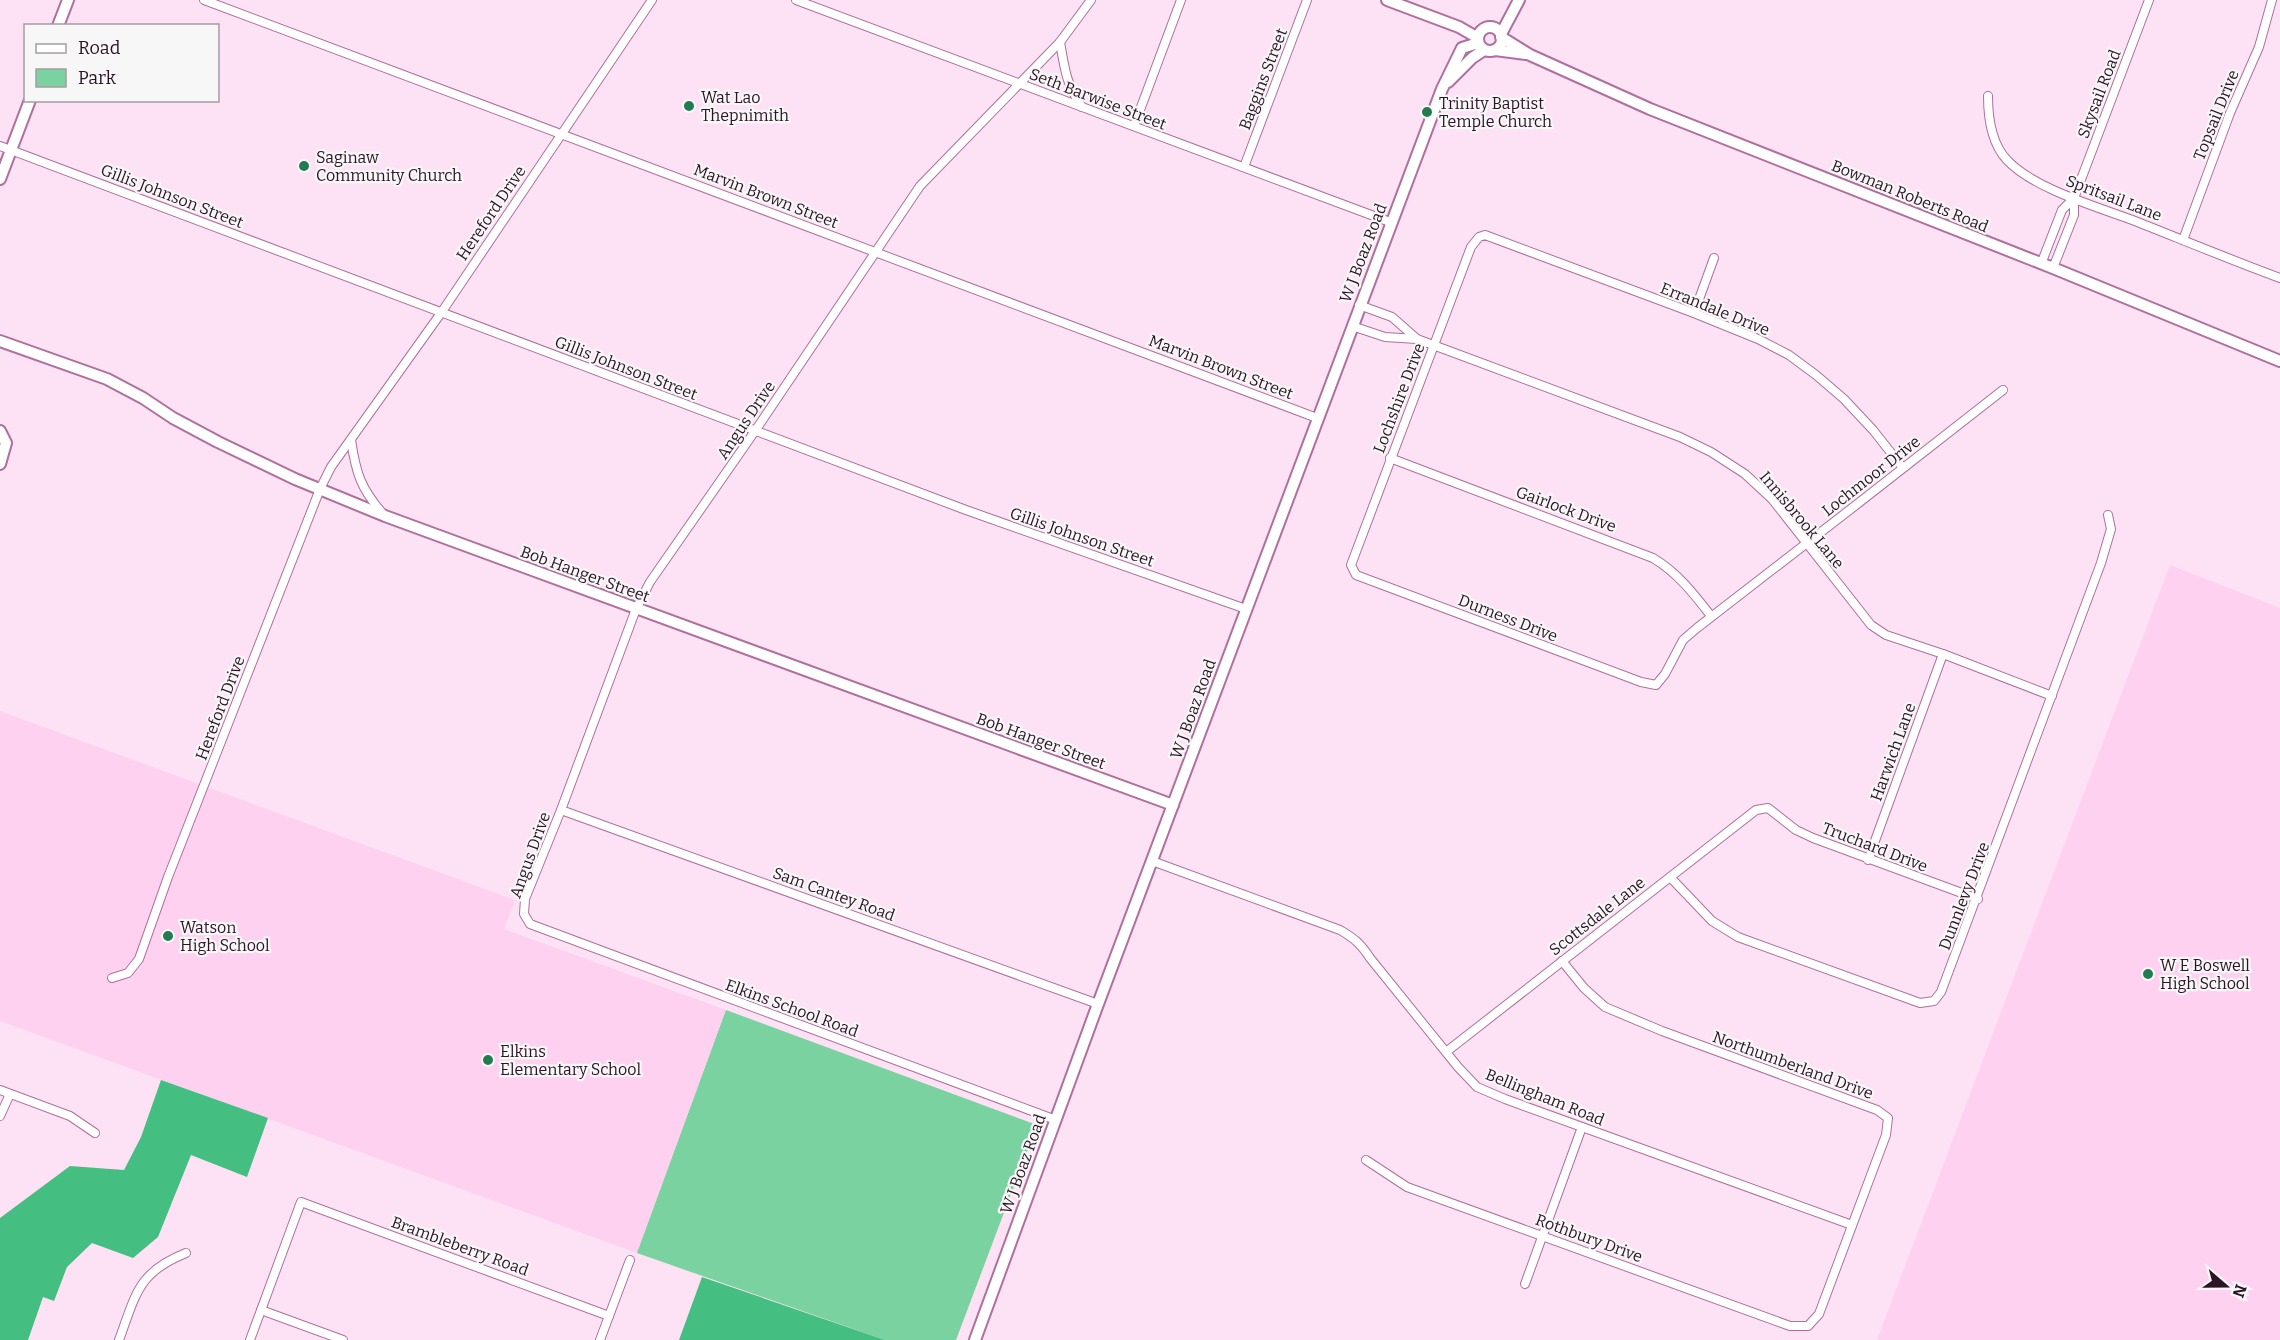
<svg xmlns="http://www.w3.org/2000/svg" width="2280" height="1340" viewBox="0 0 2280 1340" font-family="Bitter,serif">
<style>
.built{fill:#ffd1f1}
.green{fill:#79d2a0}
.forest{fill:#45be81}
.lines{fill:none;stroke-linecap:round;stroke-linejoin:round}
.street-casing{stroke:#af709d;stroke-width:10}
.secondary-casing{stroke:#af709d;stroke-width:14}
.street{stroke:#fff;stroke-width:8}
.secondary{stroke:#fff;stroke-width:10}
.poi-dot{fill:#237c51;stroke:#f7f7f7;stroke-width:2}
.labels{text-anchor:middle;dominant-baseline:central;stroke-width:4.5;stroke-linejoin:round;paint-order:stroke}
.street-label{font-size:16px;fill:#2c1326;stroke:#f7f7f7}
.poi-label{font-size:16px;fill:#2c1326;stroke:#f7f7f7;text-anchor:start}
</style>
<rect width="100%" height="100%" fill="#fde1f4"/>
<!-- built -->
<g class="built">
<polygon points="2170,565 2280,608 2280,1340 1877,1340"/>
<polygon points="0,711 515,900 504,929 726,1010 637,1253 0,1021"/>
</g>
<!-- green -->
<polygon class="green" points="726,1010 1037,1125 956,1340 885,1340 637,1253"/>
<!-- forest -->
<g class="forest">
<polygon points="161,1080 268,1118 247,1177 191,1155 158,1237 133,1258 92,1243 67,1267 54,1301 43,1297 28,1340 0,1340 0,1218 70,1166 124,1170 141,1137"/>
<polygon points="702,1277 885,1340 679,1340"/>
</g>
<g class="lines">
<!-- street casing -->
<g class="street-casing">
<g id="street">
<polyline points="204,0 1317,418"/>
<polyline points="796,0 1390,222"/>
<path d="M1060,42C1065,71 1066,83 1082,107"/>
<path d="M1988,96C1988,117 1992,144 2007,160C2034,189 2098,207 2135,221C2183,240 2231,260 2280,278"/>
<polyline points="1134,126 1181,0"/>
<polyline points="0,146 966,510 1246,609"/>
<polyline points="1244,167 1307,0"/>
<polyline points="2074,198 2149,0"/>
<polyline points="2183,240 2230,113 2259,47 2272,0"/>
<polyline points="2041,264 2062,210 2074,198 2074,215 2053,268"/>
<polyline points="1359,305 1392,317 1417,339"/>
<polyline points="1694,313 1714,258"/>
<polyline points="1352,326 1385,337 1417,339 1680,437 1711,452 1745,474 1772,499 1871,625 1886,635 1943,654 2052,696"/>
<path d="M351,440C356,474 361,489 384,515"/>
<path d="M1390,458L1653,558C1678,573 1694,594 1711,616"/>
<path d="M1903,468L1873,430L1844,399L1816,375L1789,355L1758,339L1694,313L1485,235L1479,237L1471,247L1351,565L1356,575L1641,682L1656,685L1665,674L1683,640L1697,628C1800,549 1901,470 2003,390"/>
<polyline points="561,810 1098,1004"/>
<polyline points="1868,860 1943,654"/>
<path d="M1152,861L1340,930C1354,938 1361,944 1370,958L1458,1067L1477,1087L1505,1099L1852,1225"/>
<polyline points="1670,877 1712,921 1738,937 1920,1003 1934,1001 1941,992 2101,563 2111,529 2108,515"/>
<polyline points="112,978 128,973 139,959 168,877 320,489 331,467 441,313 652,0"/>
<polyline points="1446,1052 1756,810 1768,808 1796,830 1813,838 1978,899"/>
<polyline points="0,1090 70,1116 95,1133"/>
<polyline points="0,1116 10,1094"/>
<polyline points="1056,1120 530,924 524,914 525,899 561,810 636,609 650,582 755,431 920,186 1060,42 1091,0"/>
<polyline points="1366,1160 1407,1187 1790,1326 1808,1326 1819,1314 1886,1135 1888,1118 1877,1110 1662,1031 1605,1007 1584,988 1562,961"/>
<polyline points="1525,1284 1582,1127"/>
<polyline points="261,1310 343,1340"/>
<path d="M119,1340C136,1294 138,1272 186,1253"/>
<polyline points="250,1340 301,1202 609,1316"/>
<polyline points="600,1340 630,1260"/>
</g>
</g>
<!-- secondary casing -->
<g class="secondary-casing">
<g id="secondary">
<polyline points="1387,0 1459,27 1478,38"/>
<polyline points="58,26 68,0"/>
<circle cx="1490" cy="39" r="12"/>
<polyline points="1501,34 1519,0"/>
<polyline points="1501,37 1530,55 1650,109 2053,268 2280,361"/>
<polyline points="1495,50 1526,54"/>
<polyline points="1448,82 1472,58 1484,50"/>
<polyline points="0,179 30,100"/>
<polyline points="0,341 107,379 143,398 173,418 218,442 295,479 385,516 1173,805"/>
<polyline points="0,431 6,443 0,464"/>
<polyline points="975,1340 1098,1004 1442,89 1462,48 1478,43"/>
</g>
</g>
<!-- street -->
<use href="#street" class="street"/>
<!-- secondary -->
<use href="#secondary" class="secondary"/>
</g>
<!-- markers -->
<g class="poi-dot">
<circle cx="689" cy="106" r="6"/>
<circle cx="1427" cy="112" r="6"/>
<circle cx="304" cy="166" r="6"/>
<circle cx="168" cy="936" r="6"/>
<circle cx="2148" cy="974" r="6"/>
<circle cx="488" cy="1060" r="6"/>
</g>
<g class="labels">
<!-- street labels -->
<g class="street-label">
<text transform="translate(1263 79) rotate(-69)">Baggins Street</text>
<text transform="translate(2099 94) rotate(-69)">Skysail Road</text>
<text transform="translate(1098 99) rotate(21)">Seth Barwise Street</text>
<text transform="translate(2216 115) rotate(-68)">Topsail Drive</text>
<text transform="translate(172 196) rotate(21)">Gillis Johnson Street</text>
<text transform="translate(766 196) rotate(21)">Marvin Brown Street</text>
<text transform="translate(1910 196) rotate(22)">Bowman Roberts Road</text>
<text transform="translate(2114 198) rotate(21)">Spritsail Lane</text>
<text transform="translate(491 213) rotate(-56)">Hereford Drive</text>
<text transform="translate(1363 253) rotate(-69)">W J Boaz Road</text>
<text transform="translate(1715 309) rotate(22)">Errandale Drive</text>
<text transform="translate(1221 367) rotate(21)">Marvin Brown Street</text>
<text transform="translate(626 368) rotate(21)">Gillis Johnson Street</text>
<text transform="translate(1399 398) rotate(-69)">Lochshire Drive</text>
<text transform="translate(746 420) rotate(-56)">Angus Drive</text>
<text transform="translate(1871 476) rotate(-38)">Lochmoor Drive</text>
<text transform="translate(1566 509) rotate(20)">Gairlock Drive</text>
<text transform="translate(1802 520) rotate(50)">Innisbrook Lane</text>
<text transform="translate(1082 537) rotate(19)">Gillis Johnson Street</text>
<text transform="translate(585 574) rotate(20)">Bob Hanger Street</text>
<text transform="translate(1508 618) rotate(21)">Durness Drive</text>
<text transform="translate(220 708) rotate(-69)">Hereford Drive</text>
<text transform="translate(1193 709) rotate(-70)">W J Boaz Road</text>
<text transform="translate(1041 741) rotate(20)">Bob Hanger Street</text>
<text transform="translate(1893 752) rotate(-70)">Harwich Lane</text>
<text transform="translate(1875 847) rotate(21)">Truchard Drive</text>
<text transform="translate(530 855) rotate(-70)">Angus Drive</text>
<text transform="translate(834 894) rotate(20)">Sam Cantey Road</text>
<text transform="translate(1964 896) rotate(-69)">Dunnlevy Drive</text>
<text transform="translate(1597 916) rotate(-38)">Scottsdale Lane</text>
<text transform="translate(792 1008) rotate(20)">Elkins School Road</text>
<text transform="translate(1793 1065) rotate(20)">Northumberland Drive</text>
<text transform="translate(1545 1097) rotate(22)">Bellingham Road</text>
<text transform="translate(1023 1164) rotate(-70)">W J Boaz Road</text>
<text transform="translate(1589 1238) rotate(20)">Rothbury Drive</text>
<text transform="translate(460 1246) rotate(20)">Brambleberry Road</text>
</g>
<!-- poi labels -->
<g class="poi-label">
<text x="701" y="97">Wat Lao<tspan x="701" dy="18">Thepnimith</tspan></text>
<text x="1439" y="103">Trinity Baptist<tspan x="1439" dy="18">Temple Church</tspan></text>
<text x="316" y="157">Saginaw<tspan x="316" dy="18">Community Church</tspan></text>
<text x="180" y="927">Watson<tspan x="180" dy="18">High School</tspan></text>
<text x="2160" y="965">W E Boswell<tspan x="2160" dy="18">High School</tspan></text>
<text x="500" y="1051">Elkins<tspan x="500" dy="18">Elementary School</tspan></text>
</g>
</g>
<!-- legend -->
<rect x="24" y="24" width="195" height="78" fill="#f7f7f7" stroke="#a69ca3" stroke-width="1.5"/>
<rect x="36" y="44" width="30" height="9" fill="#ffffff" stroke="#a69ca3" stroke-width="1.5"/>
<text x="78" y="54" font-size="18" fill="#2c1326">Road</text>
<rect x="36" y="69" width="30" height="18" fill="#79d2a0" stroke="#a69ca3" stroke-width="1.5"/>
<text x="78" y="84" font-size="18" fill="#2c1326">Park</text>
<!-- north arrow -->
<g transform="translate(2226 1286) rotate(110)" stroke="#f7f7f7" stroke-width="4.5" paint-order="stroke">
<path d="M0-4.5L10 22L0 15L-10 22Z" fill="#2c1326"/>
<text y="-9" font-size="16" font-weight="bold" text-anchor="middle" fill="#2c1326">N</text>
</g>
</svg>
